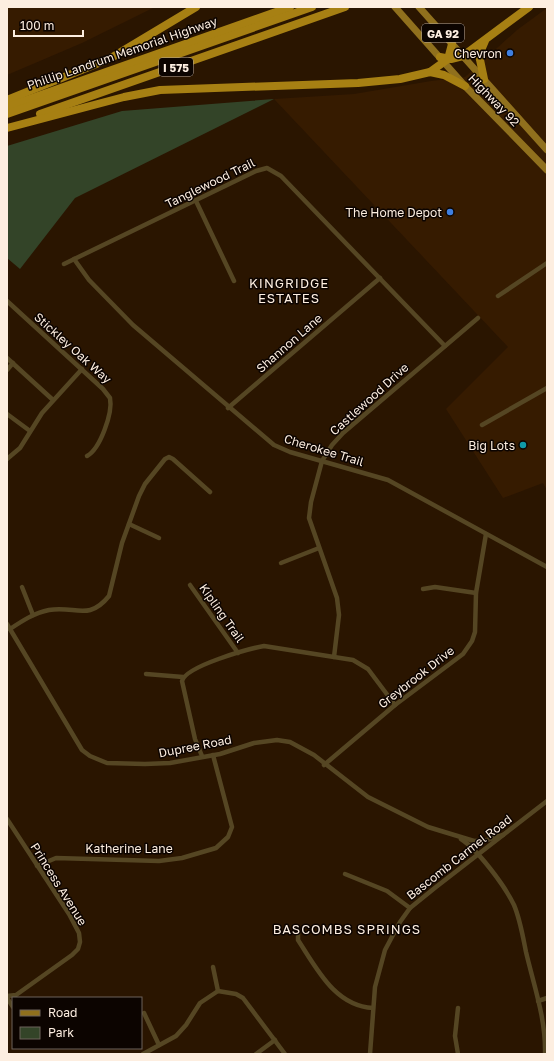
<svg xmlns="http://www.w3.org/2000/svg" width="554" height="1061" viewBox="0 0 554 1061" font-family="'Golos Text',sans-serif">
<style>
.built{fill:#361b00}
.green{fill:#334428}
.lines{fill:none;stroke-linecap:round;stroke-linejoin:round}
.minor{stroke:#554623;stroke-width:4.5}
.primary{stroke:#90701d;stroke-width:7}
.motorway{stroke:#a78013;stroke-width:8}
.shop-dot{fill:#3f7fe0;stroke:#0c0400;stroke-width:1.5}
.culture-dot{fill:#0f9aa8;stroke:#0c0400;stroke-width:1.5}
.labels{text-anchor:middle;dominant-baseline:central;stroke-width:3;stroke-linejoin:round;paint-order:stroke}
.shield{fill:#0c0400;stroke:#b5a89d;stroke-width:1}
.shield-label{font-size:11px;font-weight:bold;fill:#fdeee0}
.street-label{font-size:12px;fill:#fdeee0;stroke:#0c0400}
.poi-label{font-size:12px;fill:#fdeee0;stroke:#0c0400;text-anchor:end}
.neighbourhood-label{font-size:13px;letter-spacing:1px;fill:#fdeee0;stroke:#0c0400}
</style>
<rect width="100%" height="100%" fill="#2a1500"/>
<!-- built -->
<g class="built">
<polygon points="7,7 155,7 82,43 7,75"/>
<polygon points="547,8 547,490 543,483 503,498 446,409 508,347 274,99 354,94 431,81 465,77 517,30"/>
</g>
<!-- green -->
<polygon class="green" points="274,99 75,198 20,269 7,258 7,146 122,111"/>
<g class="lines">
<!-- minor -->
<g class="minor">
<polyline points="196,201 234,281"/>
<polyline points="74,259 89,280 133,325 274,445 290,452 388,480 547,567"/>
<polyline points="64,264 256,171 267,168 281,176 445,346"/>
<polyline points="498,296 547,263"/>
<path d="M7,301L103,389L110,398C113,413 100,449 87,456"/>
<polyline points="7,358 53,400"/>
<polyline points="7,370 13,363"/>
<polyline points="228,408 380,278"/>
<polyline points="7,414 30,431"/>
<polyline points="482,425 547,388"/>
<polyline points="7,459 20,448 42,413 82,369"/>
<polyline points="129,524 159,538"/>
<polyline points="281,563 319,548"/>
<polyline points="190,585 238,653"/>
<polyline points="22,587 33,615"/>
<polyline points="423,589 435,587 476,593"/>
<polyline points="7,624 82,750 90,756 107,763 145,764 170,763 220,754 254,743 277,740 290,742 314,755 368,797 428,827 474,841 487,840 503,835"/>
<path d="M10,629C22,621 34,613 49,610C75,605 88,622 109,596L122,543L139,496L145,484L165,459L169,457L173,459L210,492"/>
<polyline points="334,657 339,615 337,598 309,518 311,502 322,461 332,445 343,433 478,318"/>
<polyline points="146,674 183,677"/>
<path d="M202,756L195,739L182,681C186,666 248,649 264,646L353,660L368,669L395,705"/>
<polyline points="324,765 395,705 463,654 472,641 475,632 476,593 486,534"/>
<polyline points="7,819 69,914 79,933 80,942 78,949 72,955 16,995 7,996"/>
<path d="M461,839C478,850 505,886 514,905C520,919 523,937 526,952C534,986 546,1019 545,1054"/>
<polyline points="37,866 56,858 159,861 182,858 216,848 228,837 232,827 213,755"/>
<polyline points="345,874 387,891 410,908"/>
<path d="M298,933V940C317,969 335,1006 373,1008"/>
<polyline points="213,967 218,991"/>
<polyline points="7,998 13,1007"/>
<polyline points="538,1001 547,998"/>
<polyline points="144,1013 159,1045"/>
<polyline points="143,1054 176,1036 186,1025 200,1003 218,991 236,994 243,998 285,1054"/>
<polyline points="256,1054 275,1040"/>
<polyline points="370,1054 375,987 385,950 400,922 410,908 436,887 547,801"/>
<polyline points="458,1054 455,1036 458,1008"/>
</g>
<!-- primary -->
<g class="primary">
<polyline points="395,7 465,86 547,170"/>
<polyline points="419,7 547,150"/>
</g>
<!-- motorway -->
<g class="motorway">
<polyline points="440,57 451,59 463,56 529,7"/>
<polyline points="430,72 448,59 452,44"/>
<polyline points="484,79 479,55 485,41"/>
<polyline points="7,100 111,58 196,7"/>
<polyline points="7,107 290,7"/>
<polyline points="7,114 312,7"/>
<polyline points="40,114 345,7"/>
<polyline points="7,128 124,97 160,90 358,83 400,79 430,72 444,75 465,86"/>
</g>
</g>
<!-- markers -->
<g class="shop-dot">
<circle cx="510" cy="53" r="4"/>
<circle cx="450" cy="212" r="4"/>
</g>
<circle class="culture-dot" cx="523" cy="445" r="4"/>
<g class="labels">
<!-- shield labels -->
<g class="shield">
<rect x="422" y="24" width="42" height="18" rx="3"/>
<rect x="159" y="58" width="34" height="18" rx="3"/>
</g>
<g class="shield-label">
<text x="443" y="33">GA 92</text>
<text x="176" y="67">I 575</text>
</g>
<!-- street labels -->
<g class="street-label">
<text transform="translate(122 53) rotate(-19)">Phillip Landrum Memorial Highway</text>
<text transform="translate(494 100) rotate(46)">Highway 92</text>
<text transform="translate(210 183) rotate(-26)">Tanglewood Trail</text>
<text transform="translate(289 343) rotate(-41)">Shannon Lane</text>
<text transform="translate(73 348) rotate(42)">Stickley Oak Way</text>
<text transform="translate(369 399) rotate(-42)">Castlewood Drive</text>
<text transform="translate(324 450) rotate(17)">Cherokee Trail</text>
<text transform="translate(222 613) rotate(55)">Kipling Trail</text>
<text transform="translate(416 677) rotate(-38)">Greybrook Drive</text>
<text transform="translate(195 746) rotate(-11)">Dupree Road</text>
<text x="129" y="848">Katherine Lane</text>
<text transform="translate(459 857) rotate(-38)">Bascomb Carmel Road</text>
<text transform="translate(59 884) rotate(58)">Princess Avenue</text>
</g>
<!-- poi labels -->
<g class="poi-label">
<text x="502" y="53">Chevron</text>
<text x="442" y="212">The Home Depot</text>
<text x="515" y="445">Big Lots</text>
</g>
<!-- neighbourhood labels -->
<g class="neighbourhood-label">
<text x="289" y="283">KINGRIDGE<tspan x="289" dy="15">ESTATES</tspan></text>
<text x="347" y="929">BASCOMBS SPRINGS</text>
</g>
</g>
<!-- border -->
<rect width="554" height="1061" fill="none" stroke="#fdeee0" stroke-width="16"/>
<!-- legend -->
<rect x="12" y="997" width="130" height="52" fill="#0c0400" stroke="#6c625a"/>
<rect x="20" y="1010" width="20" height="6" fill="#90701d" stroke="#6c625a"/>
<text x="48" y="1017" font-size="12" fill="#fdeee0">Road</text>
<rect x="20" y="1027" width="20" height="12" fill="#334428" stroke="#6c625a"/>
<text x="48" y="1037" font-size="12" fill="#fdeee0">Park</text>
<!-- scale -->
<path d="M14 30v6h69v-6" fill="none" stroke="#fdeee0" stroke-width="2"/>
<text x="20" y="30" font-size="12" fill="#fdeee0" stroke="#0c0400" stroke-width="3" paint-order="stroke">100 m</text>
</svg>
